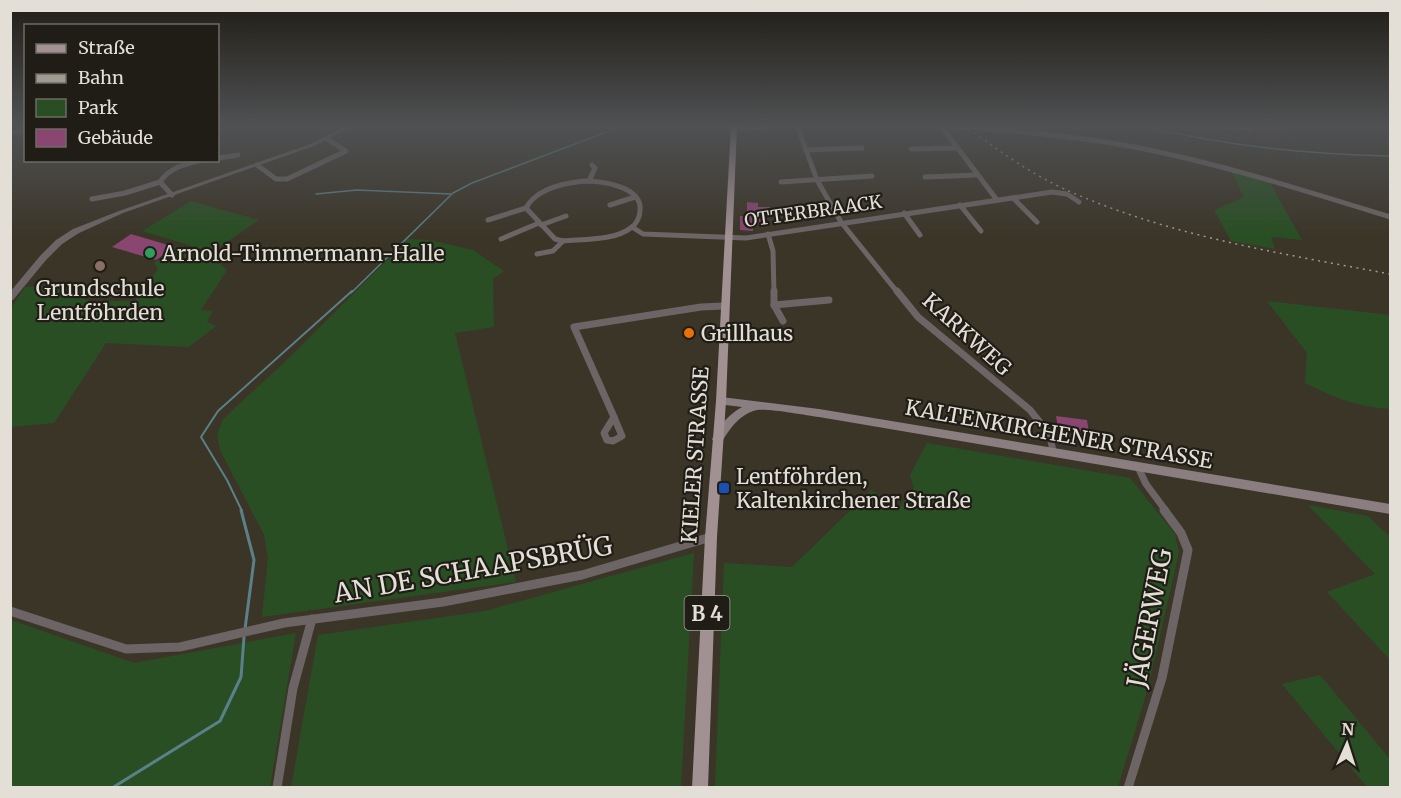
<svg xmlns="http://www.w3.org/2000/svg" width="1401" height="798" viewBox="0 0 1401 798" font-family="Merriweather,serif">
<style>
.industrial{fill:#4c3833}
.green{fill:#294e23}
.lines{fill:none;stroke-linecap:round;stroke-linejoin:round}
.stream-far2{stroke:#5a8089;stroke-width:1.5}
.stream-far1{stroke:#5a8089;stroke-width:2}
.stream{stroke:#5a8089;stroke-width:3}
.building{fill:#884670}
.minor-far2{stroke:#6d6465;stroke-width:5}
.minor-far1{stroke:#6d6465;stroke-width:7}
.minor{stroke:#6d6465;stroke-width:9}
.tertiary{fill:#6d6465;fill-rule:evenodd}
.secondary{fill:#8b7e80;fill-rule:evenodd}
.primary{fill:#a29193;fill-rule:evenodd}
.rail{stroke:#9f9b91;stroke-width:1.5;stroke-dasharray:2 4.5;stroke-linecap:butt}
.leisure-dot{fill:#2e9e5b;stroke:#201d17;stroke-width:2}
.education-dot{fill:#8d6e63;stroke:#201d17;stroke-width:2}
.food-dot{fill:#e8710a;stroke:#201d17;stroke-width:2}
.transit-dot{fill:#1a4fb4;stroke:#201d17;stroke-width:2}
.labels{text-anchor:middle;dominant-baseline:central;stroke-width:4.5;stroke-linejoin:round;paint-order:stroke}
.far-street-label{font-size:18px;fill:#e3dfd7;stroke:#201d17}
.shield{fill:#201d17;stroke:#a8a59d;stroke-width:1.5}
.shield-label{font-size:20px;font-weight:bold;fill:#e3dfd7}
.poi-label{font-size:21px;fill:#e3dfd7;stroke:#201d17;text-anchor:start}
.street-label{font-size:21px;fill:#e3dfd7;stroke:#201d17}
.near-street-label{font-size:26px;fill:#e3dfd7;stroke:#201d17}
</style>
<rect width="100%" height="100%" fill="#3b3528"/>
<!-- industrial -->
<polygon class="industrial" points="1195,128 1257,132 1262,129 1286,130 1297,143 1260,140 1262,143 1214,141 1196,137"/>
<!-- green -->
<g class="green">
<polygon points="1231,172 1269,181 1302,240 1271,237 1275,249 1231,241 1214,210 1244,197"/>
<polygon points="191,201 259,220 212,252 142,231"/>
<polygon points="408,239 429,240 473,250 504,271 493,279 494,327 455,333 516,582 262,617 268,558 264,535 220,450 217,435 223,419 289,358"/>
<polygon points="178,246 209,255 227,270 201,310 213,311 207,322 216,326 189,347 106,343 54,423 11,427 11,308 25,287 67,286 85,292 84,298 89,301 135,301 158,269 154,263"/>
<path d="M1267,301L1390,315V409C1358,407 1334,398 1305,383L1307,353Z"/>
<polygon points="927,443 1130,478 1175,534 1179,552 1148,688 1118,787 715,787 724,563 792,567 871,490 899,507 914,488 910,475"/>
<polygon points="1308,505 1368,516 1390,537 1390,660 1327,592 1375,574"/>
<polygon points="694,553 681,787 291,787 318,635 485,611"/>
<polygon points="11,620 134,663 296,633 270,787 11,787"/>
<polygon points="1320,675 1390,759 1390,787 1367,787 1282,684"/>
</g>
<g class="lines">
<!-- stream-far2 -->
<g class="stream-far2">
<path d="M1140,125C1222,146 1305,154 1390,156"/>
<polyline points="316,194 357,190 451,194"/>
<polyline points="351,293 453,193 472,183 625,125"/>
</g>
<!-- stream-far1 -->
<polyline class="stream-far1" points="242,511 227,480 201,437 218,411 352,291"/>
<!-- stream -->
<g class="stream">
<polyline points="241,510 254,560 245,629"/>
<polyline points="112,788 220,721 241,677 244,637"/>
</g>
</g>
<!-- building -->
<g class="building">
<polygon points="747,202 758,203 758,207 770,207 770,215 763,214 763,225 753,224 753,231 740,230 740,216 747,216"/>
<polygon points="131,234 175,247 156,260 112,247"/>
<polygon points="1056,416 1087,420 1089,433 1058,428"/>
</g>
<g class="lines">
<!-- minor-far2 -->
<g class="minor-far2">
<polyline points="797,125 817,180 841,222 898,293"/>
<path d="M932,125C1000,129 1068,135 1135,147C1222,164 1306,191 1390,217"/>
<polyline points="1196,125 1252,129"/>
<polyline points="941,126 997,200"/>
<polyline points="734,129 788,125"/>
<polyline points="10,133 26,130"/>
<polyline points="911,149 957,148"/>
<polyline points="806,150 862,148"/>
<polyline points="218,158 238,155"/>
<polyline points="257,165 276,179 287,179 346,151 327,139"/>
<polyline points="925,177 976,175"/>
<path d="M584,181C601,181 643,186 640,211C640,217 636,224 632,227C615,241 584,239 563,241L555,239L526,208C536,189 564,183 584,181Z"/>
<polyline points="589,181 595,168 592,165"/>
<polyline points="781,182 872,176"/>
<path d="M172,195L160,182C170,167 186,164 202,160"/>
<polyline points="1013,198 1037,222"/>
<polyline points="92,199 125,193 160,182"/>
<polyline points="610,205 635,197"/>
<polyline points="960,205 981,231"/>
<polyline points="904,213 920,235"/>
<polyline points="488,220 526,208"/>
<polyline points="541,225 566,216"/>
<polyline points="632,227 643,234 746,238 1052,192 1067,194 1079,202"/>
<polyline points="768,234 773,251 774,293"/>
<polyline points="501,239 539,223"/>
<polyline points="537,254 553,251 563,241"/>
</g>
<!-- minor-far1 -->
<g class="minor-far1">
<polyline points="774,291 774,305 783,321"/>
<polyline points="897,291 918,317 1030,410 1050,435 1053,452"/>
<polyline points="774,305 829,300"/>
<polygon points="614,417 622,436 613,441 607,440 604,433"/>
<polyline points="614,417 574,327 701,307 724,306"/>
<polyline points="1138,467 1146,484 1166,511"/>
</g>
<!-- minor -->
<g class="minor">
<polyline points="10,611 126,649 180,647 284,623 443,602 582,575 711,537"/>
<polyline points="277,788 293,688 312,619"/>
<polyline points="1128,788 1162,678 1188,550 1181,533 1164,510"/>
</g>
<!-- tertiary -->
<polygon class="tertiary" points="348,125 356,125 314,146 123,213 79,233 62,244 46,260 13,300 10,300 10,292 40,256 56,240 73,229 119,211 310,144"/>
<!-- secondary -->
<path class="secondary" d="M721,397L819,409L1390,504V514L819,417C805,415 768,408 757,410C741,413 729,429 722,442H714L712,439C720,425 728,415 742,407L717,404L716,401Z"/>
<!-- primary -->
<polygon class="primary" points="731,125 737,125 726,401 717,537 708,788 692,788 705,537 716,401"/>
<!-- rail -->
<path class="rail" d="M964,125C995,148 1025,170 1060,187C1164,235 1278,253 1390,274"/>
</g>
<!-- sky -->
<linearGradient id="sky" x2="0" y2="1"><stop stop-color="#201d16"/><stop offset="0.53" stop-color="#4f5153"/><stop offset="1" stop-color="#4f5153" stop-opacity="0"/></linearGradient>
<rect width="1401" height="237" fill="url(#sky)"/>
<!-- markers -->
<circle class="leisure-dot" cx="150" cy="253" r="6"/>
<circle class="education-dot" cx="100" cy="266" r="6"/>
<circle class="food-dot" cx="689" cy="333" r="6"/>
<rect class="transit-dot" x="718" y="482" width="12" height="12" rx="3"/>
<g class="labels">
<!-- far-street labels -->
<g class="far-street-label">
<text transform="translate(813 211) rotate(-8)">OTTERBRAACK</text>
</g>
<!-- shield labels -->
<rect class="shield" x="684.5" y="596" width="45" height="34" rx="4.5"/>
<g class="shield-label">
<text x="707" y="613">B 4</text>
</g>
<!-- poi labels -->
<g class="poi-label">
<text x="162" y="253">Arnold-Timmermann-Halle</text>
<text x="100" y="288" text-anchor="middle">Grundschule<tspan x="100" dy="24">Lentföhrden</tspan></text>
<text x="701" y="333">Grillhaus</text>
<text x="736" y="476">Lentföhrden,<tspan x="736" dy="24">Kaltenkirchener Straße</tspan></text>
</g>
<!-- street labels -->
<g class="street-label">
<text transform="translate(967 334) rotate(42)">KARKWEG</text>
<text transform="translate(1059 434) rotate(10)">KALTENKIRCHENER STRASSE</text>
<text transform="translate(695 455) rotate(-86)">KIELER STRASSE</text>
</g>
<!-- near-street labels -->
<g class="near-street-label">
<text transform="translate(473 569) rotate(-10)">AN DE SCHAAPSBRÜG</text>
<text transform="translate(1149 618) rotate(-79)">JÄGERWEG</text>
</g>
</g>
<!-- border -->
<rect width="1401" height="798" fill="none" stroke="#e3dfd7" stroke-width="24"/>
<!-- legend -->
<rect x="24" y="24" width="195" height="138" fill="#201d17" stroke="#6e6b64" stroke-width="1.5"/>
<rect x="36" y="44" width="30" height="9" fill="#a29193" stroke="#6e6b64" stroke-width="1.5"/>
<text x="78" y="54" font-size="18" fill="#e3dfd7">Straße</text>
<rect x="36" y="74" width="30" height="9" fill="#9f9b91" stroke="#6e6b64" stroke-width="1.5"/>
<text x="78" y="84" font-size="18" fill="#e3dfd7">Bahn</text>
<rect x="36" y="99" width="30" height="18" fill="#294e23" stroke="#6e6b64" stroke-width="1.5"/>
<text x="78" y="114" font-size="18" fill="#e3dfd7">Park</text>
<rect x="36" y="129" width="30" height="18" fill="#884670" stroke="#6e6b64" stroke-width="1.5"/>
<text x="78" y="144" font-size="18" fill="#e3dfd7">Gebäude</text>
<!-- north arrow -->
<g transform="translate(1347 744) rotate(3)" stroke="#201d17" stroke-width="4.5" paint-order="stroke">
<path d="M0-4.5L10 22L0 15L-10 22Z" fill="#e3dfd7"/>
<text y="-9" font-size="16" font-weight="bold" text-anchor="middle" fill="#e3dfd7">N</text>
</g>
</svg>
